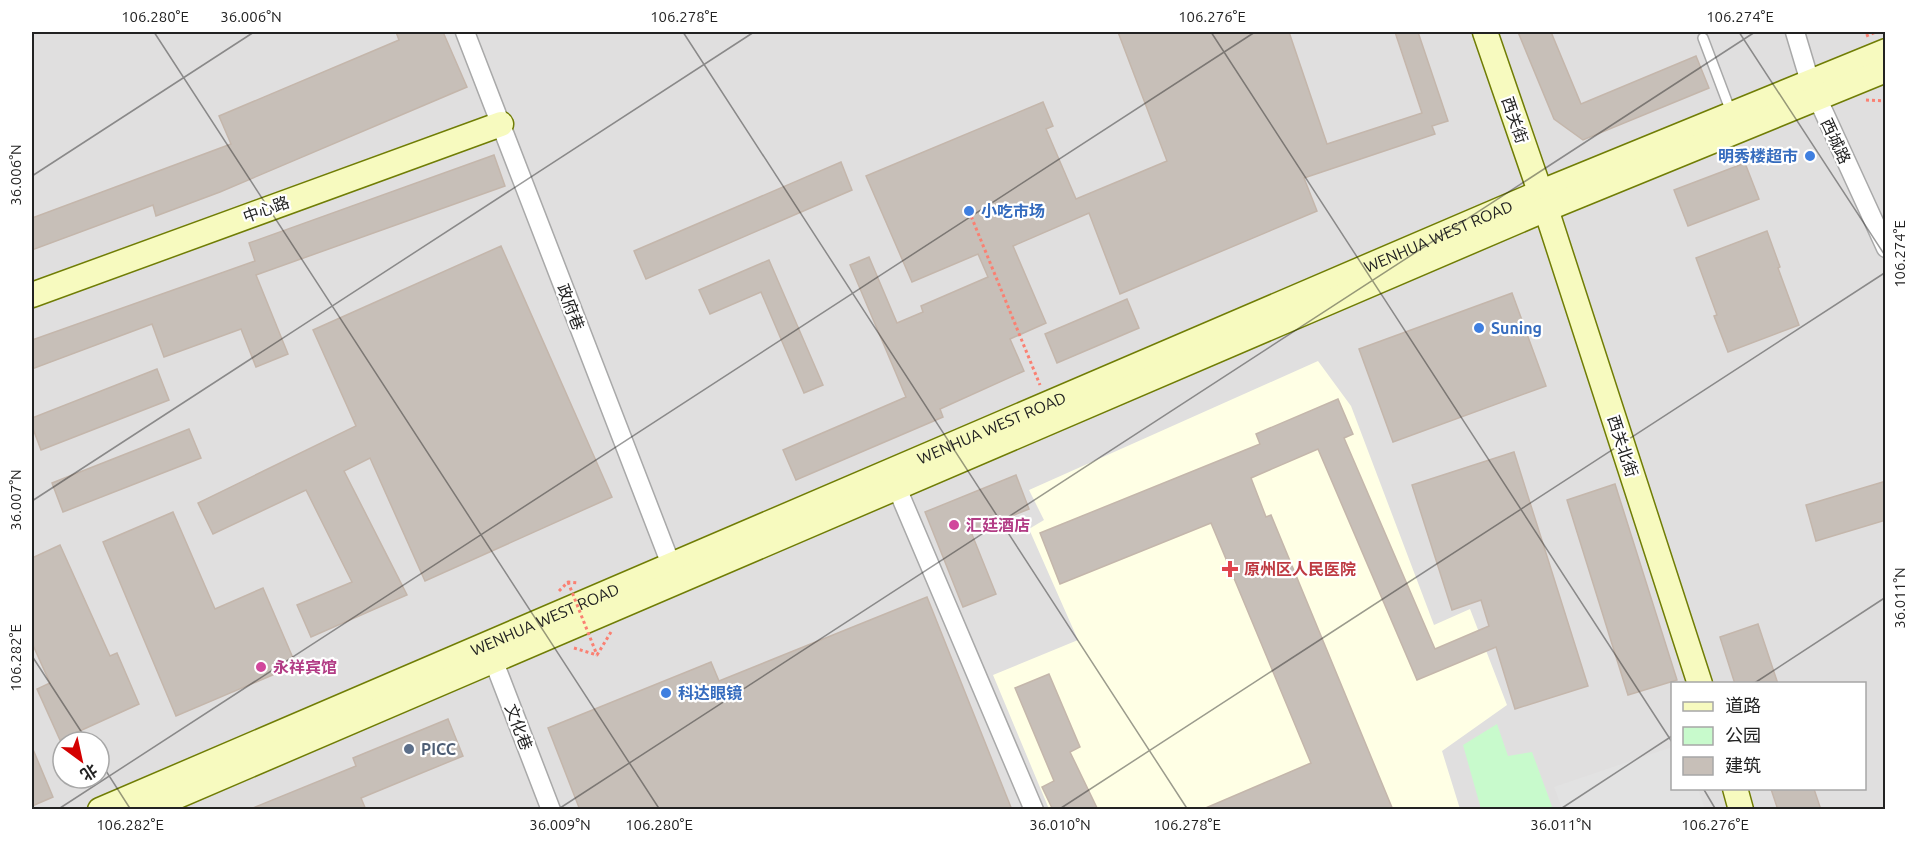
<svg xmlns="http://www.w3.org/2000/svg" width="1917" height="841" viewBox="0 0 1917 841" font-family="Ubuntu,'Noto Sans SC',sans-serif">
<style>
.residential{fill:#e0dfdf;fill-rule:evenodd}
.education{fill:#ffffe5}
.park{fill:#c8facc}
.parking{fill:#e2e2e2}
.building{fill:#c7bfb8;stroke:#c4b6ab;stroke-width:1.5}
.lines{fill:none;stroke-linecap:round;stroke-linejoin:round}
.lane-casing{stroke:#a9a9a9;stroke-width:12}
.street-casing{stroke:#a9a9a9;stroke-width:21}
.secondary-casing{stroke:#707d05;stroke-width:27}
.path{stroke:#fa8072;stroke-width:3;stroke-dasharray:3 3;stroke-linecap:butt}
.lane{stroke:#fff;stroke-width:9}
.street{stroke:#fff;stroke-width:18}
.secondary{stroke:#f7fabf;stroke-width:24}
.path-bridge{stroke:#fa8072;stroke-width:3;stroke-dasharray:3 3;stroke-linecap:butt}
.ticks{fill:none;stroke:#222;stroke-width:1.5;stroke-opacity:0.45}
.shop-dot{fill:#3f7fe0;stroke:#fff;stroke-width:2}
.hotel-dot{fill:#d1479c;stroke:#fff;stroke-width:2}
.health-dot{fill:#e0444e;stroke:#fff;stroke-width:2}
.service-dot{fill:#5c6f8a;stroke:#fff;stroke-width:2}
.labels{text-anchor:middle;dominant-baseline:central;stroke-width:4.5;stroke-linejoin:round;paint-order:stroke}
.street-label{font-size:16px;fill:#222;stroke:#fff}
.shop-label{font-size:16px;font-weight:bold;fill:#366cbe;stroke:#fff;text-anchor:start}
.hotel-label{font-size:16px;font-weight:bold;fill:#b23c85;stroke:#fff;text-anchor:start}
.health-label{font-size:16px;font-weight:bold;fill:#be3a42;stroke:#fff;text-anchor:start}
.service-label{font-size:16px;font-weight:bold;fill:#4e5e75;stroke:#fff;text-anchor:start}
.neatline{fill:none;stroke:#222;stroke-width:2}
.ticks-label{font-size:15px;text-anchor:middle;fill:#222}
</style>
<rect width="100%" height="100%" fill="#f2efe9"/>
<!-- residential -->
<path class="residential" d="M32,32H1885V809H32ZM1672,684H1864V788H1672ZM63,742H99V778H63Z"/>
<!-- education -->
<polygon class="education" points="1318,361 1351,406 1434,625 1470,609 1507,705 1442,751 1460,809 1049,809 993,675 1078,640 1029,529 1044,520 1029,490"/>
<!-- park -->
<polygon class="park" points="1497,724 1508,756 1532,752 1553,809 1481,809 1463,745"/>
<!-- parking -->
<polygon class="parking" points="1672,747 1672,788 1698,789 1705,809 1562,809 1554,787"/>
<!-- building -->
<g class="building">
<polygon points="396,32 443,32 467,87 220,192 156,216 153,205 32,250 32,218 231,144 219,116 399,40"/>
<polygon points="1118,32 1289,32 1327,144 1422,113 1395,32 1418,32 1448,121 1432,126 1435,134 1304,178 1317,211 1120,294 1089,213 1013,246 1046,323 1010,339 1024,371 940,409 943,417 796,480 783,450 906,397 850,265 869,257 897,323 923,312 921,306 988,277 978,254 912,282 866,176 1043,102 1053,126 1046,129 1076,199 1167,161"/>
<polygon points="1518,32 1551,32 1581,104 1696,56 1709,88 1583,140 1554,119"/>
<polygon points="494,155 505,186 256,275 288,354 256,367 241,329 164,357 152,324 32,369 32,340 255,261 249,243"/>
<polygon points="841,162 852,190 646,279 634,251"/>
<polygon points="1745,163 1759,199 1688,226 1674,190"/>
<polygon points="1767,231 1780,267 1778,268 1799,325 1728,352 1714,316 1717,315 1696,258"/>
<polygon points="501,246 612,497 425,581 370,458 344,471 407,595 311,637 297,605 352,582 306,490 213,534 198,503 356,426 313,330"/>
<polygon points="769,260 823,385 804,393 761,292 710,314 699,290"/>
<polygon points="1512,293 1546,386 1393,442 1359,349"/>
<polygon points="1127,299 1139,328 1057,363 1045,334"/>
<polygon points="157,369 169,400 41,450 32,426 32,418"/>
<polygon points="1338,399 1353,434 1344,438 1435,649 1489,626 1481,600 1452,610 1412,485 1514,452 1588,686 1515,709 1496,647 1417,680 1318,449 1251,478 1266,517 1271,515 1393,810 1201,810 1311,763 1211,523 1060,584 1040,533 1260,444 1256,434"/>
<polygon points="189,429 201,458 63,512 52,483"/>
<polygon points="1016,475 1029,509 971,532 996,594 963,607 925,512"/>
<polygon points="1886,481 1886,520 1816,541 1806,505"/>
<polygon points="1615,484 1677,680 1628,695 1567,500"/>
<polygon points="173,512 215,609 263,588 296,665 176,716 103,542"/>
<polygon points="60,545 110,656 117,653 139,704 60,740 37,689 50,683 32,643 32,558"/>
<polygon points="927,597 1012,810 580,810 548,728 711,662 719,681"/>
<polygon points="1758,624 1778,684 1735,684 1720,637"/>
<polygon points="1049,674 1080,747 1070,752 1098,810 1053,810 1042,787 1054,781 1015,688"/>
<polygon points="448,719 463,756 361,798 366,810 248,810 356,766 353,758"/>
<polygon points="32,747 53,797 32,806"/>
<polygon points="1771,789 1814,789 1821,810 1778,810"/>
</g>
<g class="lines">
<!-- lane casing -->
<g class="lane-casing">
<polyline id="lane" points="1703,38 1731,112"/>
</g>
<!-- street casing -->
<g class="street-casing">
<g id="street">
<polyline points="465,32 675,575"/>
<polyline points="1795,32 1810,82 1886,248"/>
<polyline points="897,488 1034,810"/>
<polyline points="489,649 551,810"/>
</g>
</g>
<!-- secondary casing -->
<g class="secondary-casing">
<g id="secondary">
<polyline points="1485,32 1546,209 1700,684"/>
<polyline points="32,295 501,124"/>
<polyline points="1735,788 1741,810"/>
<path id="s1" d="M100,810L1539,193L1886,51"/>
<polyline points="145,810 1546,209 1886,70"/>
</g>
</g>
<!-- path -->
<g class="path">
<polyline points="1866,36 1876,32"/>
<polyline points="1866,100 1886,101"/>
<polyline points="969,211 1040,385"/>
<polyline points="559,591 568,582 579,583"/>
<polyline points="574,648 597,655 611,632"/>
</g>
<!-- lane -->
<use href="#lane" class="lane"/>
<!-- street -->
<use href="#street" class="street"/>
<!-- secondary -->
<use href="#secondary" class="secondary"/>
<!-- path-bridge -->
<polyline class="path-bridge" points="568,582 597,655"/>
</g>
<!-- ticks -->
<path class="ticks" d="M154,32L660,810M683,32L1188,810M1211,32L1672,742M1739,32L1886,257M32,176L254,32M32,501L754,32M32,656L88,742M1753,684L1886,597M99,760L131,810M1703,788L1716,810M57,810L1255,32M557,810L1755,32M1058,810L1886,272M1559,810L1672,736"/>
<!-- markers -->
<g class="shop-dot">
<circle cx="1810" cy="156" r="6"/>
<circle cx="969" cy="211" r="6"/>
<circle cx="1479" cy="328" r="6"/>
<circle cx="666" cy="693" r="6"/>
</g>
<g class="hotel-dot">
<circle cx="954" cy="525" r="6"/>
<circle cx="261" cy="667" r="6"/>
</g>
<path class="health-dot" d="M1227 560h6v6h6v6h-6v6h-6v-6h-6v-6h6z"/>
<circle class="service-dot" cx="409" cy="749" r="6"/>
<g class="labels">
<!-- street labels -->
<g class="street-label">
<text transform="translate(1515 120) rotate(71)">西关街</text>
<text transform="translate(1836 141) rotate(65)">西城路</text>
<text transform="translate(266 209) rotate(-20)">中心路</text>
<text stroke="none"><textPath href="#s1" startOffset="1456">WENHUA WEST ROAD</textPath></text>
<text transform="translate(571 307) rotate(69)">政府巷</text>
<text stroke="none"><textPath href="#s1" startOffset="970">WENHUA WEST ROAD</textPath></text>
<text transform="translate(1623 446) rotate(72)">西关北街</text>
<text stroke="none"><textPath href="#s1" startOffset="484">WENHUA WEST ROAD</textPath></text>
<text transform="translate(519 727) rotate(69)">文化巷</text>
</g>
<!-- shop labels -->
<g class="shop-label">
<text x="1798" y="156" text-anchor="end">明秀楼超市</text>
<text x="981" y="211">小吃市场</text>
<text x="1491" y="328">Suning</text>
<text x="678" y="693">科达眼镜</text>
</g>
<!-- hotel labels -->
<g class="hotel-label">
<text x="966" y="525">汇廷酒店</text>
<text x="273" y="667">永祥宾馆</text>
</g>
<!-- health labels -->
<g class="health-label">
<text x="1244" y="569">原州区人民医院</text>
</g>
<!-- service labels -->
<g class="service-label">
<text x="421" y="749">PICC</text>
</g>
</g>
<!-- border -->
<rect width="1917" height="841" fill="none" stroke="#ffffff" stroke-width="66"/>
<!-- legend -->
<rect x="1671" y="682" width="195" height="108" fill="#ffffff" stroke="#a7a7a7" stroke-width="1.5"/>
<rect x="1683" y="702" width="30" height="9" fill="#f7fabf" stroke="#a7a7a7" stroke-width="1.5"/>
<text x="1725" y="712" font-size="18" fill="#222222">道路</text>
<rect x="1683" y="727" width="30" height="18" fill="#c8facc" stroke="#a7a7a7" stroke-width="1.5"/>
<text x="1725" y="742" font-size="18" fill="#222222">公园</text>
<rect x="1683" y="757" width="30" height="18" fill="#c7bfb8" stroke="#a7a7a7" stroke-width="1.5"/>
<text x="1725" y="772" font-size="18" fill="#222222">建筑</text>
<!-- north arrow -->
<g transform="translate(81 760) rotate(147)"><circle r="28" fill="#ffffff" stroke="#a7a7a7" stroke-width="1.5"/>
<path d="M0-4.5L10 22L0 15L-10 22Z" fill="#d40000"/>
<text y="-9" font-size="16" font-weight="bold" text-anchor="middle" fill="#222222">北</text>
</g>
<rect x="33" y="33" width="1851" height="775" class="neatline"/>
<g class="ticks-label">
<text x="155" y="22">106.280°E</text>
<text x="251" y="22">36.006°N</text>
<text x="684" y="22">106.278°E</text>
<text x="1212" y="22">106.276°E</text>
<text x="1740" y="22">106.274°E</text>
<text transform="translate(16 175) rotate(-90)" y="5">36.006°N</text>
<text transform="translate(1900 254) rotate(-90)" y="5">106.274°E</text>
<text transform="translate(16 500) rotate(-90)" y="5">36.007°N</text>
<text transform="translate(1900 598) rotate(-90)" y="5">36.011°N</text>
<text transform="translate(16 658) rotate(-90)" y="5">106.282°E</text>
<text x="130" y="830">106.282°E</text>
<text x="560" y="830">36.009°N</text>
<text x="659" y="830">106.280°E</text>
<text x="1060" y="830">36.010°N</text>
<text x="1187" y="830">106.278°E</text>
<text x="1561" y="830">36.011°N</text>
<text x="1715" y="830">106.276°E</text>
</g>
</svg>
